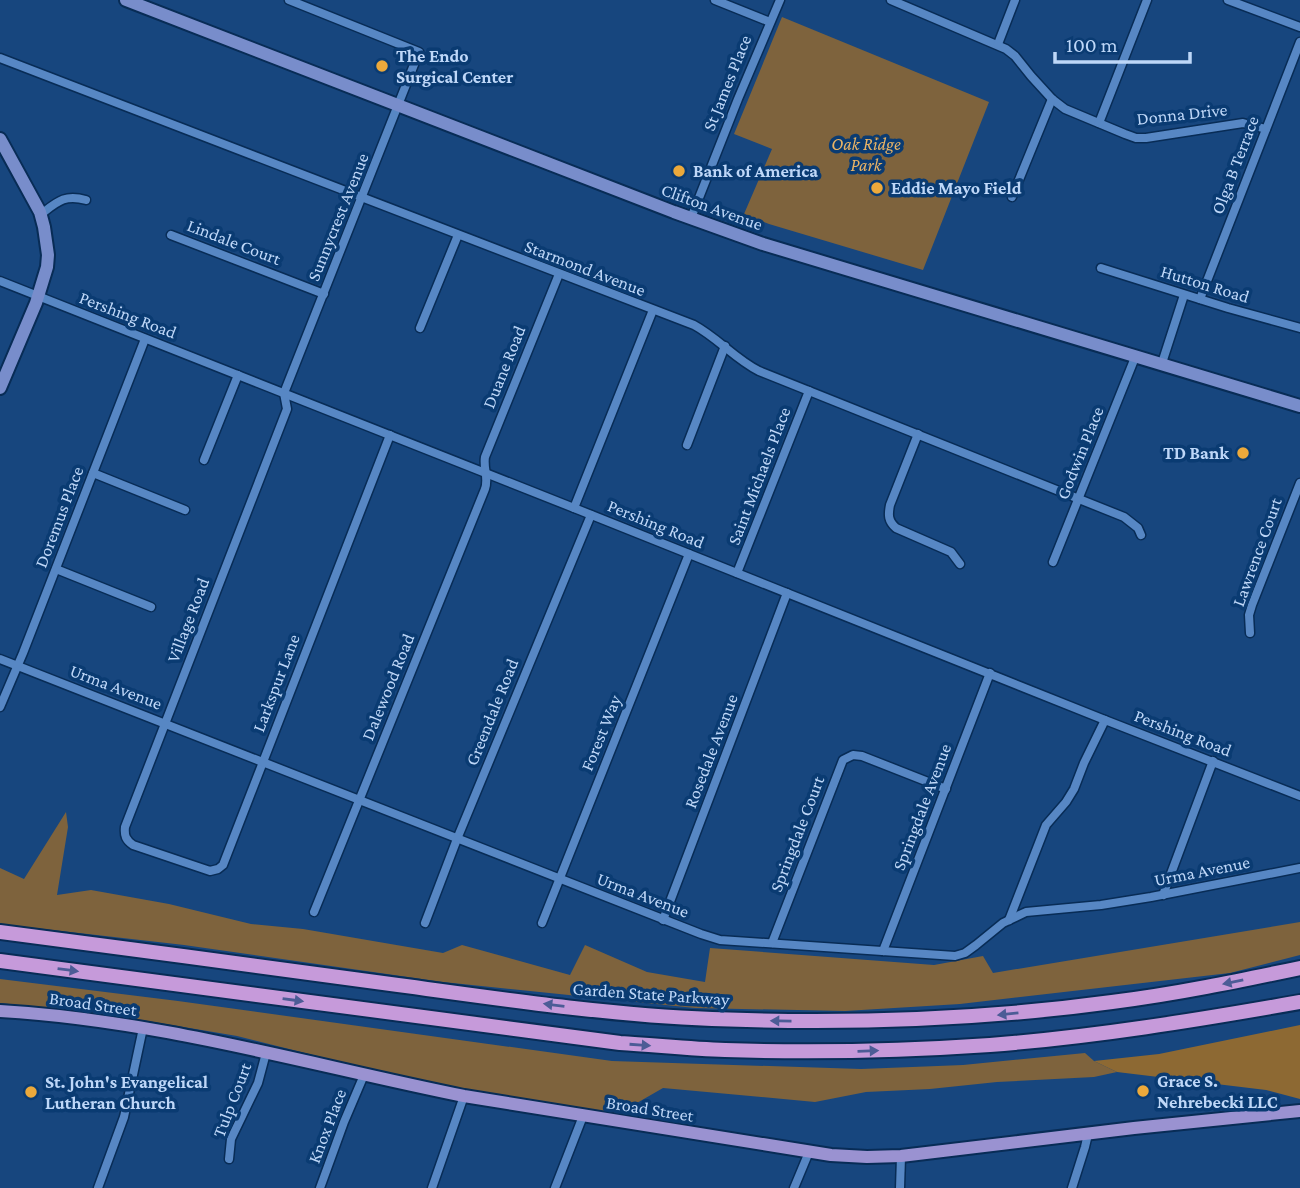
<svg xmlns="http://www.w3.org/2000/svg" width="1300" height="1188" viewBox="0 0 1300 1188" font-family="'Crimson Pro',serif">
<style>
.green{fill:#7e633d}
.forest{fill:#8d6933}
.lines{fill:none;stroke-linecap:round;stroke-linejoin:round}
.street-casing{stroke:#082c56;stroke-width:11}
.secondary-casing{stroke:#082c56;stroke-width:16}
.primary-casing{stroke:#082c56;stroke-width:16}
.highway-casing{stroke:#082c56;stroke-width:18}
.street{stroke:#5787c4;stroke-width:8}
.secondary{stroke:#788dcb;stroke-width:12}
.primary{stroke:#9a92d1;stroke-width:12}
.highway{stroke:#c69ada;stroke-width:14}
.oneway{fill:#4c5c96}
.poi-dot{fill:#eca93b;stroke:#0a3b72;stroke-width:2.5}
.labels{text-anchor:middle;dominant-baseline:central;stroke-width:7;stroke-linejoin:round;paint-order:stroke}
.poi-label{font-size:18px;font-weight:bold;fill:#bed7f8;stroke:#0a3b72;text-anchor:start}
.street-label{font-size:18px;fill:#bed7f8;stroke:#0a3b72}
.park-label{font-size:18px;font-style:italic;fill:#e9b365;stroke:#0a3b72}
</style>
<rect width="100%" height="100%" fill="#17467e"/>
<!-- green -->
<g class="green">
<polygon points="782,17 989,102 923,270 769,224 744,214 772,149 734,134"/>
<polygon points="66,812 68,827 57,895 91,890 169,904 251,924 303,929 443,953 462,945 570,975 585,945 647,972 705,982 710,948 934,965 983,956 993,973 1300,922 1300,955 1230,973 960,1004 845,1011 695,1008 443,982 184,945 0,924 0,868 24,879"/>
<polygon points="0,979 178,1001 612,1061 861,1069 963,1065 1085,1053 1094,1061 1117,1072 1094,1077 997,1082 930,1089 866,1092 815,1102 663,1088 616,1115 506,1098 397,1076 237,1036 118,1016 0,1003"/>
</g>
<!-- forest -->
<polygon class="forest" points="1300,1025 1300,1099 1266,1090 1117,1072 1094,1061 1159,1054"/>
<g class="lines">
<!-- street casing -->
<g class="street-casing">
<g id="street">
<path d="M289,0L419,52L284,393L287,409L125,827C124,836 126,840 133,845L210,871L218,869L223,865L390,435"/>
<polyline points="715,0 770,22"/>
<polyline points="891,0 1006,49 1015,56 1031,76 1052,99 1065,109 1125,134 1136,138 1146,138 1243,123 1266,129"/>
<polyline points="1228,0 1300,27"/>
<polyline points="998,44 1015,0"/>
<path d="M0,58L694,325C718,338 735,359 759,371L1124,517L1138,528L1141,535"/>
<polyline points="1099,123 1147,0"/>
<polyline points="1012,197 1052,99"/>
<path d="M40,215C57,202 64,194 86,200"/>
<polyline points="691,218 738,99 780,0"/>
<polyline points="171,235 324,294"/>
<polyline points="1101,268 1228,308 1300,328"/>
<polyline points="0,281 574,508 1105,720 1300,796"/>
<polyline points="1200,299 1300,42"/>
<polyline points="420,328 458,235"/>
<polyline points="1162,363 1184,295"/>
<path d="M918,434L890,505C888,515 888,521 896,528L951,552L960,564"/>
<polyline points="687,445 725,346"/>
<polyline points="204,460 238,375"/>
<polyline points="93,473 185,510"/>
<polyline points="574,508 653,310"/>
<polyline points="1053,562 1136,355"/>
<polyline points="56,569 151,607"/>
<polyline points="737,573 809,391"/>
<polyline points="1250,633 1249,615 1252,605 1300,483"/>
<polyline points="0,659 701,934 720,940 955,956 965,953 976,945 1003,923 1026,912 1101,905 1151,897 1300,868"/>
<polyline points="0,707 23,653 145,339"/>
<polyline points="1163,895 1213,761"/>
<path d="M314,912L485,489C489,478 483,468 485,457L559,274"/>
<polyline points="663,920 787,593"/>
<polyline points="1009,920 1046,825 1066,802 1074,789 1084,763 1105,720"/>
<polyline points="425,923 457,839 591,515"/>
<polyline points="542,923 689,554"/>
<polyline points="772,943 843,760 853,755 862,756 946,789"/>
<polyline points="883,951 990,673"/>
<polyline points="229,1159 231,1139 258,1083 266,1053"/>
<polyline points="98,1188 124,1117 143,1028"/>
<polyline points="320,1188 344,1122 364,1075"/>
<polyline points="432,1188 464,1096"/>
<polyline points="555,1188 583,1116"/>
<polyline points="794,1188 809,1152"/>
<polyline points="900,1188 901,1156"/>
<polyline points="1072,1188 1085,1147 1088,1134"/>
</g>
</g>
<!-- secondary casing -->
<g class="secondary-casing">
<g id="secondary">
<polyline points="126,0 674,212 763,244 1300,406"/>
<polyline points="0,139 40,212 44,227 48,255 47,267 36,303 0,388"/>
</g>
</g>
<!-- primary casing -->
<g class="primary-casing">
<path id="primary" d="M0,1011C158,1020 310,1065 464,1096L831,1155L867,1157L901,1156L1134,1128L1300,1111"/>
</g>
<!-- highway casing -->
<g class="highway-casing">
<g id="highway">
<path d="M0,932C133,949 265,967 398,985C502,999 607,1015 712,1019C845,1024 980,1020 1112,1002C1176,994 1238,981 1300,968"/>
<path d="M0,961L620,1043C655,1045 690,1049 725,1050C814,1053 902,1051 990,1045C1094,1037 1198,1020 1300,1002"/>
</g>
</g>
<!-- street -->
<use href="#street" class="street"/>
<!-- secondary -->
<use href="#secondary" class="secondary"/>
<!-- primary -->
<use href="#primary" class="primary"/>
<!-- highway -->
<use href="#highway" class="highway"/>
</g>
<!-- one-way arrows -->
<defs><path id="oneway-solid" d="M-6-.8H1V-3.2L6.5 0L1 3.2V.8H-6Z" transform="scale(1.75)"/></defs>
<g class="oneway">
<use href="#oneway-solid" transform="translate(68 970) rotate(7)"/>
<use href="#oneway-solid" transform="translate(1233 982) rotate(168)"/>
<use href="#oneway-solid" transform="translate(293 1000) rotate(8)"/>
<use href="#oneway-solid" transform="translate(554 1005) rotate(-173)"/>
<use href="#oneway-solid" transform="translate(1008 1014) rotate(174)"/>
<use href="#oneway-solid" transform="translate(781 1021) rotate(-179)"/>
<use href="#oneway-solid" transform="translate(640 1045) rotate(4)"/>
<use href="#oneway-solid" transform="translate(868 1051) rotate(-2)"/>
</g>
<!-- markers -->
<g class="poi-dot">
<circle cx="382" cy="66" r="7"/>
<circle cx="679" cy="171" r="7"/>
<circle cx="877" cy="188" r="7"/>
<circle cx="1243" cy="453" r="7"/>
<circle cx="1143" cy="1091" r="7"/>
<circle cx="31" cy="1092" r="7"/>
</g>
<g class="labels">
<!-- poi labels -->
<g class="poi-label">
<text x="396" y="56">The Endo<tspan x="396" dy="21">Surgical Center</tspan></text>
<text x="693" y="171">Bank of America</text>
<text x="891" y="188">Eddie Mayo Field</text>
<text x="1229" y="453" text-anchor="end">TD Bank</text>
<text x="1157" y="1081">Grace S.<tspan x="1157" dy="21">Nehrebecki LLC</tspan></text>
<text x="45" y="1082">St. John's Evangelical<tspan x="45" dy="21">Lutheran Church</tspan></text>
</g>
<!-- street labels -->
<g class="street-label">
<text transform="translate(727 83) rotate(-68)">St James Place</text>
<text transform="translate(1182 114) rotate(-6)">Donna Drive</text>
<text transform="translate(1235 165) rotate(-69)">Olga B Terrace</text>
<text transform="translate(712 207) rotate(20)">Clifton Avenue</text>
<text transform="translate(338 217) rotate(-68)">Sunnycrest Avenue</text>
<text transform="translate(234 242) rotate(21)">Lindale Court</text>
<text transform="translate(585 268) rotate(21)">Starmond Avenue</text>
<text transform="translate(1205 284) rotate(17)">Hutton Road</text>
<text transform="translate(128 315) rotate(21)">Pershing Road</text>
<text transform="translate(504 367) rotate(-68)">Duane Road</text>
<text transform="translate(1080 453) rotate(-68)">Godwin Place</text>
<text transform="translate(759 476) rotate(-69)">Saint Michaels Place</text>
<text transform="translate(59 517) rotate(-69)">Doremus Place</text>
<text transform="translate(656 524) rotate(22)">Pershing Road</text>
<text transform="translate(1257 552) rotate(-70)">Lawrence Court</text>
<text transform="translate(188 620) rotate(-69)">Village Road</text>
<text transform="translate(276 683) rotate(-69)">Larkspur Lane</text>
<text transform="translate(116 687) rotate(21)">Urma Avenue</text>
<text transform="translate(388 687) rotate(-68)">Dalewood Road</text>
<text transform="translate(492 712) rotate(-68)">Greendale Road</text>
<text transform="translate(601 733) rotate(-68)">Forest Way</text>
<text transform="translate(1183 733) rotate(21)">Pershing Road</text>
<text transform="translate(711 751) rotate(-69)">Rosedale Avenue</text>
<text transform="translate(922 807) rotate(-69)">Springdale Avenue</text>
<text transform="translate(797 834) rotate(-69)">Springdale Court</text>
<text transform="translate(1202 871) rotate(-11)">Urma Avenue</text>
<text transform="translate(643 895) rotate(21)">Urma Avenue</text>
<text transform="translate(651 994) rotate(4)">Garden State Parkway</text>
<text transform="translate(93 1004) rotate(8)">Broad Street</text>
<text transform="translate(232 1100) rotate(-69)">Tulp Court</text>
<text transform="translate(650 1109) rotate(9)">Broad Street</text>
<text transform="translate(327 1126) rotate(-69)">Knox Place</text>
</g>
<!-- park labels -->
<g class="park-label">
<text x="866" y="144">Oak Ridge<tspan x="866" dy="21">Park</tspan></text>
</g>
</g>
<!-- scale -->
<path d="M1055 52v10h135v-10" fill="none" stroke="#bed7f8" stroke-width="3.5"/>
<text x="1066" y="52" font-size="21" fill="#bed7f8" stroke="#0a3b72" stroke-width="5" paint-order="stroke">100 m</text>
</svg>
